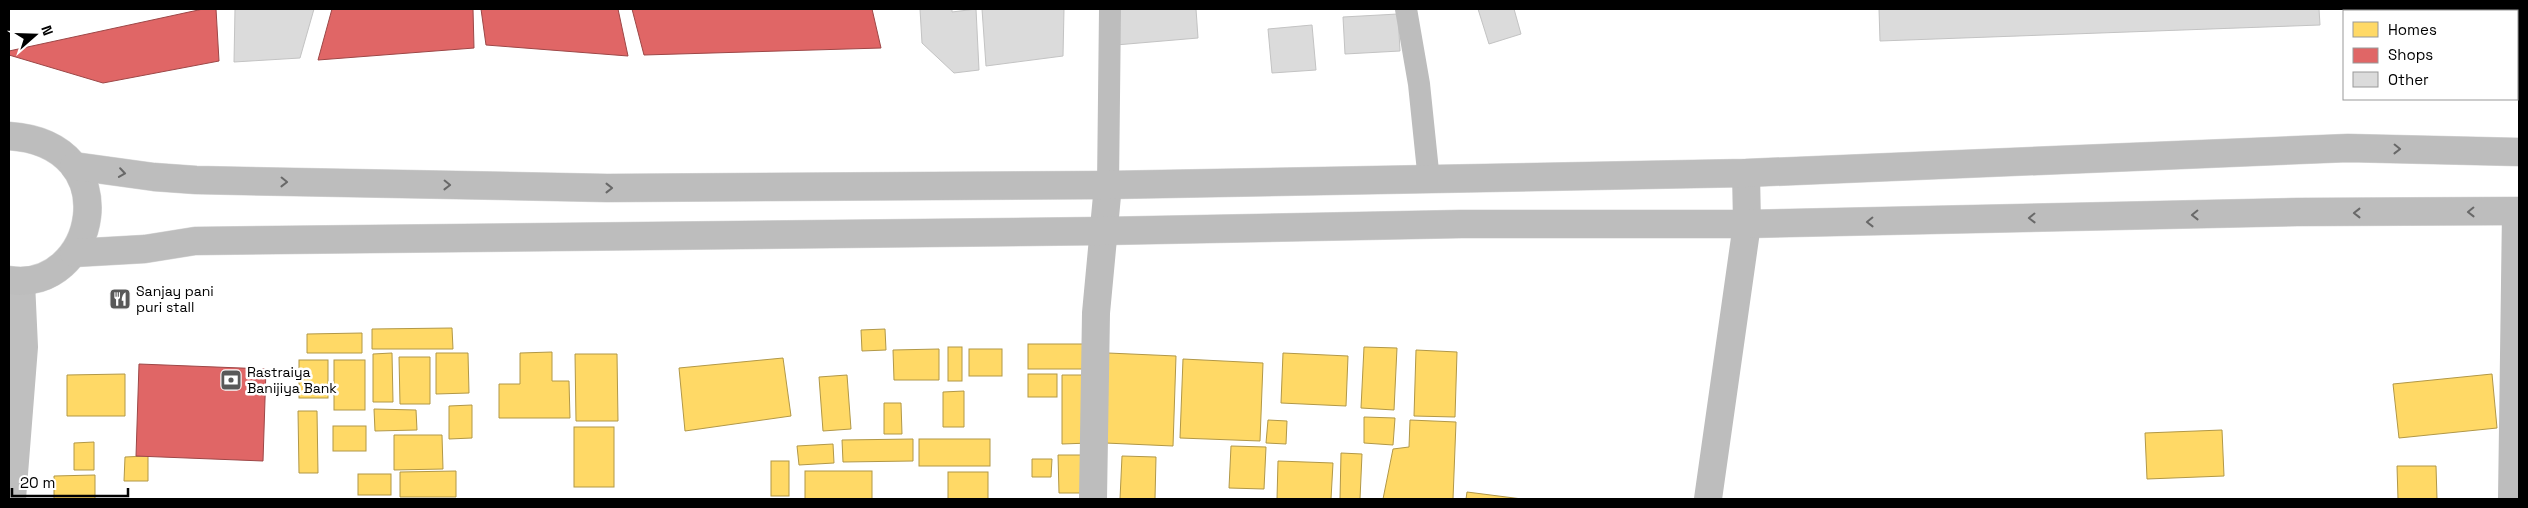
<svg xmlns="http://www.w3.org/2000/svg" width="2528" height="508" viewBox="0 0 2528 508" font-family="'Space Grotesk',sans-serif">
<style>
.homes{fill:#ffd966;stroke:#b29847}
.shops{fill:#e06666;stroke:#9d4747}
.building{fill:#dbdbdb;stroke:#c3c3c3}
.lines{fill:none;stroke-linecap:round;stroke-linejoin:round}
.trunk-casing{stroke:#dbdbdb;stroke-width:29}
.service{stroke:#bdbdbd;stroke-width:22}
.minor{stroke:#bdbdbd;stroke-width:28}
.secondary{stroke:#bfbfbf;stroke-width:28}
.trunk{stroke:#bdbdbd;stroke-width:28}
.oneway{stroke:#686868}
.labels{text-anchor:middle;dominant-baseline:central;stroke-width:5;stroke-linejoin:round;paint-order:stroke}
.poi-label{font-size:14px;fill:#000;stroke:#fff;text-anchor:start}
</style>
<rect width="100%" height="100%" fill="#fff"/>
<!-- homes -->
<g class="homes">
<polygon points="452,328 453,349 372,349 372,329"/>
<polygon points="885,329 886,350 862,351 861,330"/>
<polygon points="362,333 362,353 307,353 307,334"/>
<rect x="1028" y="344" width="55" height="25"/>
<rect x="948" y="347" width="14" height="34"/>
<polygon points="1364,347 1397,348 1394,410 1361,408"/>
<polygon points="939,349 939,380 894,380 893,350"/>
<rect x="969" y="349" width="33" height="27"/>
<polygon points="1416,350 1457,352 1455,417 1414,416"/>
<polygon points="552,352 552,381 569,381 570,418 499,418 499,384 520,384 520,353"/>
<polygon points="392,353 393,402 373,402 373,354"/>
<polygon points="436,353 468,353 469,393 436,394"/>
<polygon points="1108,353 1176,356 1173,446 1105,443"/>
<polygon points="1283,353 1348,356 1346,406 1281,403"/>
<polygon points="575,354 617,354 618,421 576,421"/>
<polygon points="399,357 430,357 430,404 400,404"/>
<polygon points="783,358 791,416 685,431 679,368"/>
<polygon points="1183,359 1263,363 1260,441 1180,438"/>
<rect x="299" y="360" width="29" height="38"/>
<rect x="334" y="360" width="31" height="50"/>
<polygon points="125,374 125,416 67,416 67,375"/>
<rect x="1028" y="374" width="29" height="23"/>
<polygon points="2492,374 2497,428 2399,438 2393,384"/>
<polygon points="847,375 851,429 823,431 819,377"/>
<polygon points="1062,375 1089,375 1090,443 1062,444"/>
<polygon points="964,391 964,427 943,427 943,392"/>
<polygon points="884,403 901,403 902,434 884,434"/>
<polygon points="472,405 472,438 449,439 449,406"/>
<polygon points="374,409 416,410 417,430 375,431"/>
<polygon points="298,411 317,411 318,473 299,473"/>
<polygon points="1364,417 1395,418 1393,445 1364,443"/>
<polygon points="1268,420 1287,421 1286,444 1266,443"/>
<polygon points="1410,420 1456,422 1453,499 1383,499 1393,449 1409,447"/>
<rect x="333" y="426" width="33" height="25"/>
<rect x="574" y="427" width="40" height="60"/>
<polygon points="2222,430 2224,476 2147,479 2145,433"/>
<polygon points="394,435 442,435 443,469 394,470"/>
<polygon points="913,439 913,461 843,462 842,440"/>
<rect x="919" y="439" width="71" height="27"/>
<polygon points="94,442 94,470 74,470 74,443"/>
<polygon points="833,444 834,463 799,465 797,446"/>
<polygon points="1231,446 1266,447 1264,489 1229,488"/>
<polygon points="1341,453 1362,454 1360,499 1340,499"/>
<polygon points="1058,455 1082,455 1083,493 1059,493"/>
<polygon points="148,456 148,481 124,481 125,457"/>
<polygon points="1122,456 1156,457 1155,499 1120,499"/>
<polygon points="1032,459 1052,459 1051,477 1032,477"/>
<rect x="771" y="461" width="18" height="35"/>
<polygon points="1278,461 1333,463 1331,499 1277,499"/>
<polygon points="2397,466 2436,466 2437,499 2398,499"/>
<polygon points="456,471 456,497 400,497 400,472"/>
<rect x="805" y="471" width="67" height="28"/>
<rect x="948" y="472" width="40" height="27"/>
<rect x="358" y="474" width="33" height="21"/>
<polygon points="95,475 95,499 54,499 54,476"/>
<polygon points="1467,492 1522,499 1466,499"/>
</g>
<!-- shops -->
<g class="shops">
<polygon points="203,9 216,9 219,61 103,83 9,55 9,51"/>
<polygon points="332,9 473,9 474,48 318,60"/>
<polygon points="481,9 618,9 628,56 486,45"/>
<polygon points="632,9 872,9 881,48 644,55"/>
<polygon points="139,364 266,369 263,461 136,456"/>
</g>
<!-- building -->
<g class="building">
<polygon points="235,9 314,9 300,58 234,62"/>
<polygon points="920,9 952,9 952,12 976,9 979,70 954,73 922,43"/>
<polygon points="982,9 1064,9 1063,56 986,66"/>
<polygon points="1101,9 1196,9 1198,38 1104,46"/>
<polygon points="1478,9 1514,9 1521,34 1489,44"/>
<polygon points="1879,9 2319,9 2320,25 1880,41"/>
<polygon points="2479,9 2519,9 2519,45 2517,45 2517,11 2480,11"/>
<polygon points="1398,14 1400,51 1345,54 1343,17"/>
<polygon points="1312,25 1316,70 1272,73 1268,29"/>
</g>
<g class="lines">
<!-- trunk casing -->
<g class="trunk-casing">
<g id="trunk">
<path d="M9,136C130,144 96,294 9,280"/>
<polyline points="74,166 154,177 196,180 607,188 1108,185 1746,173 2348,148 2519,152"/>
<polyline points="74,253 145,249 195,241 1103,231 1461,224 1747,224 2297,212 2519,211"/>
</g>
</g>
<!-- service -->
<g class="service">
<polyline points="1406,9 1419,84 1429,181"/>
<polyline points="1108,185 1110,9"/>
</g>
<!-- minor -->
<g class="minor">
<polyline points="1093,499 1096,313 1108,185"/>
<polyline points="1708,499 1747,224 1746,173"/>
<polyline points="2512,499 2516,211"/>
</g>
<!-- secondary -->
<polyline class="secondary" points="12,499 24,347 21,282"/>
<!-- trunk -->
<use href="#trunk" class="trunk"/>
</g>
<!-- one-way arrows -->
<defs><path id="oneway-chevron" d="M-2-3.5L2.5 0L-2 3.5" fill="none" stroke-width="1.6" stroke-linecap="round" stroke-linejoin="round" transform="scale(1.25)"/></defs>
<g class="oneway">
<use href="#oneway-chevron" transform="translate(2397 149) rotate(1)"/>
<use href="#oneway-chevron" transform="translate(122 173) rotate(8)"/>
<use href="#oneway-chevron" transform="translate(284 182) rotate(1)"/>
<use href="#oneway-chevron" transform="translate(447 185) rotate(1)"/>
<use href="#oneway-chevron" transform="translate(609 188)"/>
<use href="#oneway-chevron" transform="translate(2471 212) rotate(179)"/>
<use href="#oneway-chevron" transform="translate(2357 213) rotate(-180)"/>
<use href="#oneway-chevron" transform="translate(2195 215) rotate(179)"/>
<use href="#oneway-chevron" transform="translate(2032 218) rotate(179)"/>
<use href="#oneway-chevron" transform="translate(1870 222) rotate(179)"/>
</g>
<!-- icons -->
<defs>
<g id="restaurant-square" transform="scale(1.125)"><rect x="-9" y="-9" width="18" height="18" rx="4" fill="#595959" stroke="#fff"/><path d="M-5-6h1v4h1v-4h1v4h1v-4h1v5L-1.5 .5V6h-2V.5L-5-1ZM5-6V6H3V1.5H1.5Q1.5-4 5-6Z" fill="#fff"/></g>
<g id="bank-square" transform="scale(1.125)"><rect x="-9" y="-9" width="18" height="18" rx="4" fill="#595959" stroke="#fff"/><path d="M-6-4H6V4H-6ZM0-2.3a2.3 2.3 0 1 0 0 4.6a2.3 2.3 0 1 0 0-4.6Z" fill="#fff"/></g>
</defs>
<g fill-rule="evenodd">
<use href="#restaurant-square" x="120" y="299"/>
<use href="#bank-square" x="231" y="380"/>
</g>
<g class="labels">
<!-- poi labels -->
<g class="poi-label">
<text x="136" y="291">Sanjay pani<tspan x="136" dy="16">puri stall</tspan></text>
<text x="247" y="372">Rastraiya<tspan x="247" dy="16">Banijiya Bank</tspan></text>
</g>
</g>
<!-- border -->
<rect width="2528" height="508" fill="none" stroke="#000000" stroke-width="20"/>
<!-- legend -->
<rect x="2343" y="10" width="175" height="90" fill="#ffffff" stroke="#999999"/>
<rect x="2353" y="22" width="25" height="15" fill="#ffd966" stroke="#999999"/>
<text x="2388" y="35" font-size="15" fill="#000000">Homes</text>
<rect x="2353" y="48" width="25" height="15" fill="#e06666" stroke="#999999"/>
<text x="2388" y="60" font-size="15" fill="#000000">Shops</text>
<rect x="2353" y="72" width="25" height="15" fill="#dbdbdb" stroke="#999999"/>
<text x="2388" y="85" font-size="15" fill="#000000">Other</text>
<!-- north arrow -->
<g transform="translate(35 35) rotate(70)" stroke="#ffffff" stroke-width="4" paint-order="stroke">
<path d="M0-4L9 19L0 12L-9 19Z" fill="#000000"/>
<text y="-8" font-size="14" font-weight="bold" text-anchor="middle" fill="#000000">N</text>
</g>
<!-- scale -->
<path d="M12 488v8h116v-8" fill="none" stroke="#000000" stroke-width="2.5"/>
<text x="20" y="488" font-size="15" fill="#000000" stroke="#ffffff" stroke-width="4" paint-order="stroke">20 m</text>
</svg>
